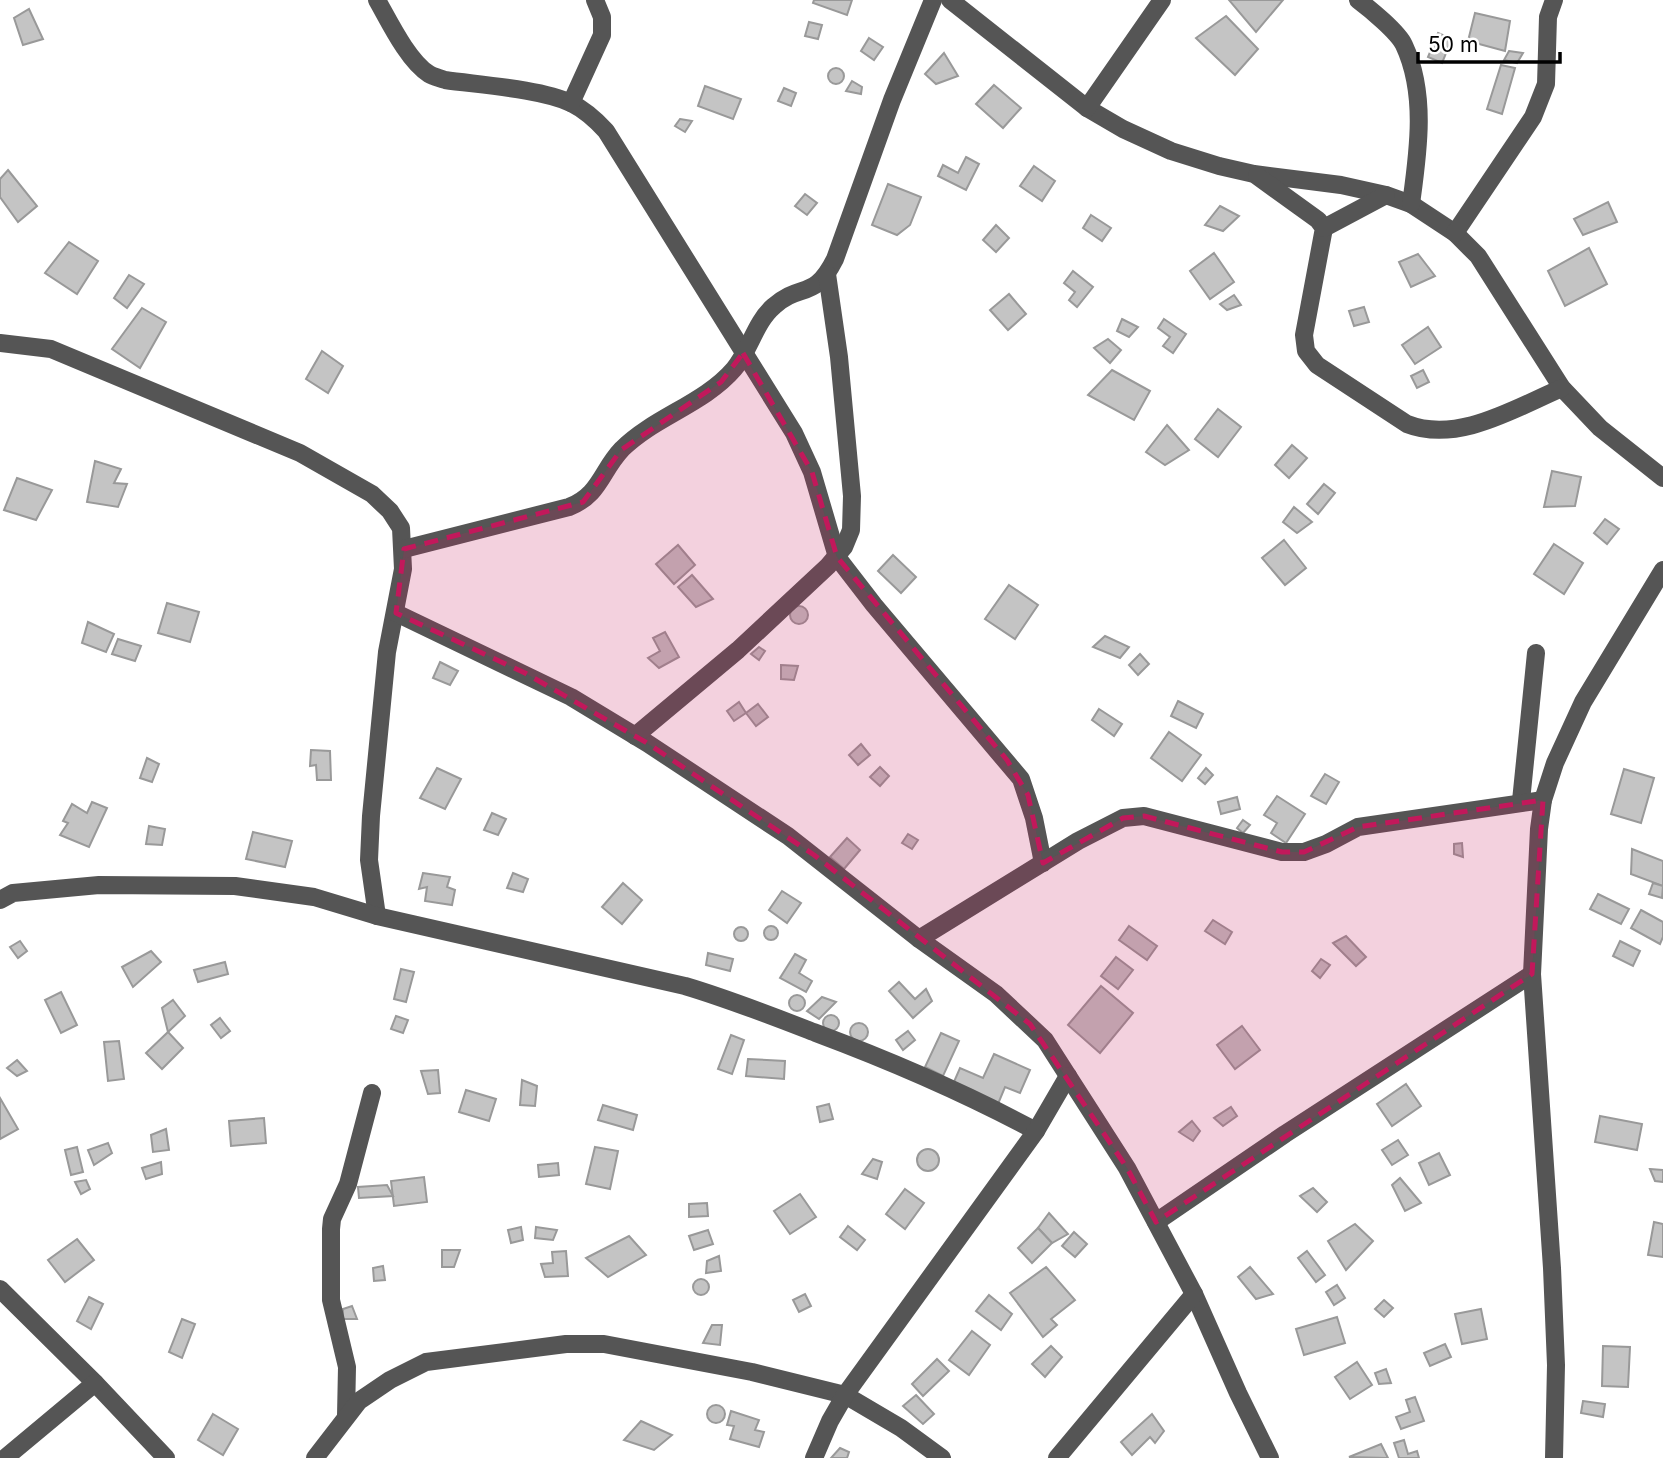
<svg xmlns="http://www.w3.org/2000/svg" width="1663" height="1458" viewBox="0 0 1663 1458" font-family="Inter,sans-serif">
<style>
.building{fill:#c4c4c4;stroke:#999;stroke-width:2}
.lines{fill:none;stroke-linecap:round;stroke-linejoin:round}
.minor{stroke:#555;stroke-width:18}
.marked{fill:#c2185b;fill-opacity:0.2;stroke:#c2185b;stroke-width:5;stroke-dasharray:14 9;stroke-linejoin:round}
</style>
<rect width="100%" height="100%" fill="#fff"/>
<!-- building -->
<g class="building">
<polygon points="814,0 852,0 847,15 813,3"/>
<polygon points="1229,0 1283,0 1256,32"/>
<polygon points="29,9 43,39 23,45 14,18"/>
<polygon points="1475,13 1510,21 1505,51 1468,41"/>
<polygon points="1226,16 1258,49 1235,75 1196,38"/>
<polygon points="809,22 822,25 818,39 805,36"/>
<polygon points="1438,33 1452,39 1442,63 1428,57"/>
<polygon points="869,38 883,47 874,60 861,51"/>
<polygon points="1509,51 1523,53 1517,63 1504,60"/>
<polygon points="944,53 958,76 936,84 925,74"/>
<polygon points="1501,65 1515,68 1502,114 1487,109"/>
<circle cx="836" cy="76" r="8"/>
<polygon points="852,81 862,87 861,94 846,91"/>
<polygon points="994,85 1021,108 1003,128 976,104"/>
<polygon points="705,86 741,99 733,119 698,106"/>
<polygon points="784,88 796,93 791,106 778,101"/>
<polygon points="680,119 692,121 685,132 675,126"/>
<polygon points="966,157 979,164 966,190 938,176 943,165 958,173"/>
<polygon points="1034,166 1055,181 1042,201 1020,186"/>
<polygon points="8,170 37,206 18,222 0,197 0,179"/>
<polygon points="888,184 921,197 910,225 897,235 872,225"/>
<polygon points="805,194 817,203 807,215 795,206"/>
<polygon points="1608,202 1617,222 1583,235 1574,219"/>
<polygon points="1220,206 1239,216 1223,231 1205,225"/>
<polygon points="1091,215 1111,228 1102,241 1083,228"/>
<polygon points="996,225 1009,238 996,252 983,240"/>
<polygon points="69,242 98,261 77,294 45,273"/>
<polygon points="1589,248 1607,284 1565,306 1548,271"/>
<polygon points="1214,253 1234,282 1210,299 1190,271"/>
<polygon points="1418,254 1435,276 1411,287 1399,262"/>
<polygon points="1073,271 1093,287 1077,307 1069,300 1075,292 1064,283"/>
<polygon points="129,275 144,284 127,308 114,298"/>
<polygon points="1009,294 1026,314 1008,330 990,310"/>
<polygon points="1234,295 1241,305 1227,310 1220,304"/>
<polygon points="1364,307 1369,322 1354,326 1349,311"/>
<polygon points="142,308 166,322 140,368 112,349"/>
<polygon points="1122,319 1138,327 1129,337 1117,331"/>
<polygon points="1164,319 1186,334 1173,353 1163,346 1170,337 1158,328"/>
<polygon points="1428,327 1441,347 1415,364 1402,345"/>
<polygon points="1108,339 1121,350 1110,363 1094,348"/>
<polygon points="322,351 343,366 328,393 306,379"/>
<polygon points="1112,370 1150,391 1134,420 1088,395"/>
<polygon points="1423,370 1429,382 1417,388 1411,376"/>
<polygon points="1218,409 1241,427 1218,457 1195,439"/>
<polygon points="1167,425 1189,450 1165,465 1146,452"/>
<polygon points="1292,445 1307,458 1289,478 1275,465"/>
<polygon points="95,461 121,469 114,483 127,484 118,507 87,502"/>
<polygon points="1552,471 1581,477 1575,506 1544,507"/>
<polygon points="17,478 52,490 36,520 4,510"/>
<polygon points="1324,484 1335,493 1318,514 1307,504"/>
<polygon points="1294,507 1312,522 1297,533 1283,522"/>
<polygon points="1605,519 1619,529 1607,544 1594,533"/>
<polygon points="1284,540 1306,568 1285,585 1262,558"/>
<polygon points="1554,544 1583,563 1564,594 1534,574"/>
<polygon points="678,545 695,565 674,584 656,564"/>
<polygon points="893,555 916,577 901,593 878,571"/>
<polygon points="692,575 713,599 696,607 678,587"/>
<polygon points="1009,585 1038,605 1015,639 985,619"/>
<polygon points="167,603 199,612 190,642 158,633"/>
<circle cx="799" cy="615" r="9"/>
<polygon points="88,622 114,634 106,652 82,643"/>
<polygon points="665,632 679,657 659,668 648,658 660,651 653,638"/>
<polygon points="1105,636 1129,647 1120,658 1093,647"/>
<polygon points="118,639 141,646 135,661 112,654"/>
<polygon points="759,647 765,651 759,660 751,654"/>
<polygon points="1140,654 1149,664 1138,675 1129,665"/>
<polygon points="440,662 458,671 450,685 433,678"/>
<polygon points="781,665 798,666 794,680 781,679"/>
<polygon points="1178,701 1203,714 1196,728 1171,716"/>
<polygon points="739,702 746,713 734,721 727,711"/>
<polygon points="758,704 768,717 756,726 746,713"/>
<polygon points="1099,709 1122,724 1114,736 1092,720"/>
<polygon points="1169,732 1201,755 1182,781 1151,758"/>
<polygon points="861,744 870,755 858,765 849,755"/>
<polygon points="311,750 330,751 331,780 317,780 316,765 310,766"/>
<polygon points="147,758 159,764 152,782 140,778"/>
<polygon points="880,767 889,776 880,786 870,777"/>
<polygon points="437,768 461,779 445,809 420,798"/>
<polygon points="1206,768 1213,775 1205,784 1198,778"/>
<polygon points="1624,769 1654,778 1641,823 1611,814"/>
<polygon points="1325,774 1339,782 1326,804 1311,796"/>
<polygon points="1277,796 1305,814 1286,843 1271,833 1277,823 1264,815"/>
<polygon points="1237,797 1240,809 1221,814 1218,802"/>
<polygon points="92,802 107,808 89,847 60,835 68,823 63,821 72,804 87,813"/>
<polygon points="492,813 506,819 498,835 484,830"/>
<polygon points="1243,820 1250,825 1243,833 1237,828"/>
<polygon points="149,826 165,829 162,845 146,844"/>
<polygon points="253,832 292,841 285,867 246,859"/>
<polygon points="908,834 918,840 912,849 902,843"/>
<polygon points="847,838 860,850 844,869 830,857"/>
<polygon points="1462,843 1463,857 1454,854 1454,844"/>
<polygon points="1632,849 1663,861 1663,886 1631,874"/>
<polygon points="423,873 450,877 447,887 455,890 452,905 425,901 427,887 419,889"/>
<polygon points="513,873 528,879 523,892 507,888"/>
<polygon points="623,883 642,900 622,924 602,907"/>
<polygon points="1653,883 1663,886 1662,898 1649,894"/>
<polygon points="782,891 801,903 787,923 769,910"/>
<polygon points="1598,894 1629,909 1621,924 1590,909"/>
<polygon points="1641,910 1663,922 1663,937 1660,944 1631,928"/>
<polygon points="1213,920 1232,932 1225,944 1205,931"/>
<polygon points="1129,926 1157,946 1147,960 1119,940"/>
<circle cx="771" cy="933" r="7"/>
<circle cx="741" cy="934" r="7"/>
<polygon points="1346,936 1366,957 1356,966 1333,943"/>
<polygon points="20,941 27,951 18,958 10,947"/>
<polygon points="1620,941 1640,951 1633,966 1613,956"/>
<polygon points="151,951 161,962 133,987 122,967"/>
<polygon points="708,953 733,959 730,971 706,965"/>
<polygon points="795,954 806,960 799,973 812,981 806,992 780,978"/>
<polygon points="1116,957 1133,970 1118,989 1101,976"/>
<polygon points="1321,959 1330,965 1320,978 1312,971"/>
<polygon points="225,962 228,974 198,982 194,970"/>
<polygon points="401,969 414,972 406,1002 394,999"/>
<polygon points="899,982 915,999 926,989 932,1001 913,1018 889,991"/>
<polygon points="1101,986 1133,1013 1100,1053 1068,1025"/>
<polygon points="61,992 77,1025 61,1033 45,1000"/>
<circle cx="797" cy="1003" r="8"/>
<polygon points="822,997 836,1002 819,1019 807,1011"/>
<polygon points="173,1000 185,1016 168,1032 162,1008"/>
<circle cx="831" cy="1023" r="8"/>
<polygon points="396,1016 408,1020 403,1033 391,1029"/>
<polygon points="220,1018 230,1031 221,1038 211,1025"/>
<circle cx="859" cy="1032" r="9"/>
<polygon points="1242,1026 1260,1050 1235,1069 1217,1045"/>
<polygon points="908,1031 915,1040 903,1050 896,1040"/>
<polygon points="168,1032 183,1048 162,1069 146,1053"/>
<polygon points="941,1033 959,1041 943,1076 925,1067"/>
<polygon points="731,1035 744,1040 732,1074 718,1069"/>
<polygon points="119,1041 124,1079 108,1081 104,1042"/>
<polygon points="994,1054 1030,1070 1020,1093 1005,1087 998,1104 953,1084 960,1068 983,1078"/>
<polygon points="748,1059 785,1061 784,1079 746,1076"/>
<polygon points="17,1060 27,1071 17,1076 7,1068"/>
<polygon points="438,1070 440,1093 428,1094 421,1071"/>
<polygon points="522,1080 537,1086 535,1106 520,1105"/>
<polygon points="1406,1084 1421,1106 1392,1126 1377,1104"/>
<polygon points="466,1090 496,1099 489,1121 459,1112"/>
<polygon points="0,1098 18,1129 0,1139"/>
<polygon points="829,1104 833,1119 820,1122 817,1107"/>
<polygon points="603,1105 637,1115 633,1130 598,1120"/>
<polygon points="1231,1107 1237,1116 1223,1126 1214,1118"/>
<polygon points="1600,1116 1642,1124 1637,1150 1595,1142"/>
<polygon points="264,1118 266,1143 231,1146 229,1121"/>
<polygon points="1192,1121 1200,1131 1193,1141 1179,1132"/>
<polygon points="166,1129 169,1150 153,1152 151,1135"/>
<polygon points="1398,1140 1408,1155 1392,1165 1382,1150"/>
<polygon points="108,1143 112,1153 94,1165 88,1150"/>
<polygon points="77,1147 83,1172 71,1175 65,1150"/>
<polygon points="595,1147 618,1151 610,1189 586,1184"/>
<circle cx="928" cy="1160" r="11"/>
<polygon points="1439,1153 1450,1175 1429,1185 1419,1163"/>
<polygon points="873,1159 882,1162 877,1179 862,1174"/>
<polygon points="161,1162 162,1174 146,1179 142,1168"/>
<polygon points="558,1163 559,1175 539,1177 538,1165"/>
<polygon points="1650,1169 1663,1170 1663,1182 1655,1181"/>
<polygon points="424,1177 427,1202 394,1206 391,1181"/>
<polygon points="1400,1178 1421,1203 1405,1211 1392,1185"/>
<polygon points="86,1180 90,1189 81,1194 75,1182"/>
<polygon points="387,1185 393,1196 359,1198 358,1187"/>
<polygon points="1313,1188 1327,1202 1317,1212 1300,1196"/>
<polygon points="905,1189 924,1203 905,1229 886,1214"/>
<polygon points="800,1194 816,1217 790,1234 774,1211"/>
<polygon points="707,1203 708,1216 689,1217 689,1204"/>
<polygon points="1049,1213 1068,1234 1052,1243 1038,1228"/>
<polygon points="1654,1222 1663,1224 1663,1257 1648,1255"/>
<polygon points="1355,1224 1373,1241 1346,1270 1328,1241"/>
<polygon points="848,1226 865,1240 857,1250 840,1237"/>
<polygon points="521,1227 523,1240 511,1243 508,1230"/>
<polygon points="536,1227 557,1230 553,1240 535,1238"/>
<polygon points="1038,1228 1052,1243 1032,1263 1018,1248"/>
<polygon points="708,1230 713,1244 694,1250 689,1236"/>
<polygon points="1074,1232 1087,1244 1075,1257 1062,1246"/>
<polygon points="629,1236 646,1255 608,1277 586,1258"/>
<polygon points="77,1239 94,1260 65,1282 48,1260"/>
<polygon points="442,1250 460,1250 454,1267 442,1267"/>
<polygon points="566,1251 568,1276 545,1277 541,1264 553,1263 552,1252"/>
<polygon points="1307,1251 1325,1275 1316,1282 1298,1258"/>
<polygon points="719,1256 721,1271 706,1273 707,1261"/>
<polygon points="383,1266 385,1280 374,1281 373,1268"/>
<polygon points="1046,1267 1075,1300 1051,1319 1057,1325 1043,1337 1010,1293"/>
<polygon points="1250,1267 1273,1294 1256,1299 1238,1277"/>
<circle cx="701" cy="1287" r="8"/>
<polygon points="1337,1285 1345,1298 1334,1305 1326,1292"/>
<polygon points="805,1294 811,1306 799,1312 793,1300"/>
<polygon points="989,1295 1012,1314 1001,1330 976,1311"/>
<polygon points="89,1297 103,1304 91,1329 77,1321"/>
<polygon points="1384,1300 1393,1308 1384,1317 1375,1309"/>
<polygon points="352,1306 357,1319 343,1319 343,1309"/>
<polygon points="1481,1309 1487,1339 1462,1344 1455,1314"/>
<polygon points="1337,1317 1345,1343 1304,1355 1296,1329"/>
<polygon points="182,1319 195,1324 182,1358 169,1352"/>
<polygon points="712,1325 722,1325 720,1345 703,1343"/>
<polygon points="972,1331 990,1345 969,1375 949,1360"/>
<polygon points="1445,1344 1451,1357 1430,1366 1424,1353"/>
<polygon points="1051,1346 1062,1357 1045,1377 1032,1364"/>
<polygon points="1603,1346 1630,1347 1628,1387 1602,1386"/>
<polygon points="937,1359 949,1371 923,1396 912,1384"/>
<polygon points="1357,1362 1372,1385 1350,1399 1335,1377"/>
<polygon points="1386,1369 1391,1383 1379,1384 1375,1373"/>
<polygon points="916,1395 934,1414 923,1424 903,1406"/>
<polygon points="1415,1397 1424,1421 1401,1429 1396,1417 1410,1412 1406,1400"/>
<polygon points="1583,1401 1605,1404 1603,1417 1581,1413"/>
<circle cx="716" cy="1414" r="9"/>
<polygon points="731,1411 759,1420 755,1430 764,1432 759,1447 730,1439 734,1426 727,1425"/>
<polygon points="213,1414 238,1429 223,1455 198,1440"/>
<polygon points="1152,1414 1164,1431 1155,1443 1150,1437 1132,1455 1121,1442"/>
<polygon points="641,1421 672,1435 654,1450 624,1440"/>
<polygon points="1404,1440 1408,1454 1417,1451 1419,1458 1399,1458 1394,1443"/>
<polygon points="1381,1444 1388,1458 1349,1457"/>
<polygon points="840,1448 849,1452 847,1458 831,1458"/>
</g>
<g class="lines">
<!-- minor -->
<g class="minor">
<path d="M377,0C389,21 408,61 429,74C434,77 440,78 445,80C480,85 541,89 571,103C585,110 596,120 606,131L794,433L812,472L837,557L874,605L1021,779L1034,818L1043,863"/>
<polyline points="950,0 1087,108 1123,129 1171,151 1219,166 1254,174 1341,185 1386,195 1411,204 1455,233 1478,256 1562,388 1600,428 1663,478"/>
<path d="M1358,0C1370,9 1398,32 1404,45C1427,94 1418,153 1411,204"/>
<polyline points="571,103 602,35 602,17 595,0"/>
<polyline points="1087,108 1162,0"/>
<path d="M1257,176L1318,220L1324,228L1304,335L1306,351L1317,365L1407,424C1458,444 1515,408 1562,388"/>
<polyline points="1324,228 1386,195"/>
<polyline points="1455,233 1533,117 1546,84 1548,17 1554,0"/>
<polyline points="0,343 51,349 300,453 372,494 390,511 401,528 403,569 387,652 371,816 369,860 377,916"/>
<path d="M404,549L569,507C600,495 601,471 622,449C654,417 704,404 734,369C750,350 755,322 774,306C801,282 814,301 835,259L892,100L933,0"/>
<polyline points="396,613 571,697 647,743 788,836 919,939 996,994 1045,1040 1127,1168 1194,1294 1238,1393 1270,1458"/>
<polyline points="635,736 738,650 828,566 844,547 851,530 852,496 839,357 827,274"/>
<polyline points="1521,801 1536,653"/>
<path d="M0,900L13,893L99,885L235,886L314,897L377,916L685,986C729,999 772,1016 816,1033C891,1061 965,1093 1036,1131"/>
<polyline points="919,939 1078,841 1123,818 1144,816 1282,852 1304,852 1326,844 1358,827 1543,800"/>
<polyline points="1156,1222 1285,1134 1532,974"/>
<polyline points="0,1289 95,1383 166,1458"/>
<polyline points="346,1416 347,1367 331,1300 331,1229 332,1219 348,1184 372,1093"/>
<polyline points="5,1458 95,1383"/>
<polyline points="315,1458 359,1401 390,1380 426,1362 566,1344 604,1344 752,1372 845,1395 901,1428 942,1458"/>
<polyline points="814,1458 830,1421 845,1395 1036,1131 1068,1076"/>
<polyline points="1057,1458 1194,1294"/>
<polyline points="1554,1458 1556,1365 1552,1268 1532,974 1539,829 1543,800 1555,763 1583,702 1663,570"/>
</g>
</g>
<!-- marked area -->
<path class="marked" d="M743,353L812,472L837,557L1007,760L1028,795L1043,863L1123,818L1144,816L1282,852H1304L1358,827L1543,800L1532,974L1156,1222L1127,1168L1030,1024L814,855L647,743L525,673L396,613L404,549L583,502L621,450L721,382Z"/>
<!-- scale -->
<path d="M1418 52v10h142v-10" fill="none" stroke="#000000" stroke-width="3.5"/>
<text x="1428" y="52" font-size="21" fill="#000000" stroke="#ffffff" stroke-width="5" paint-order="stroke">50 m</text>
</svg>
